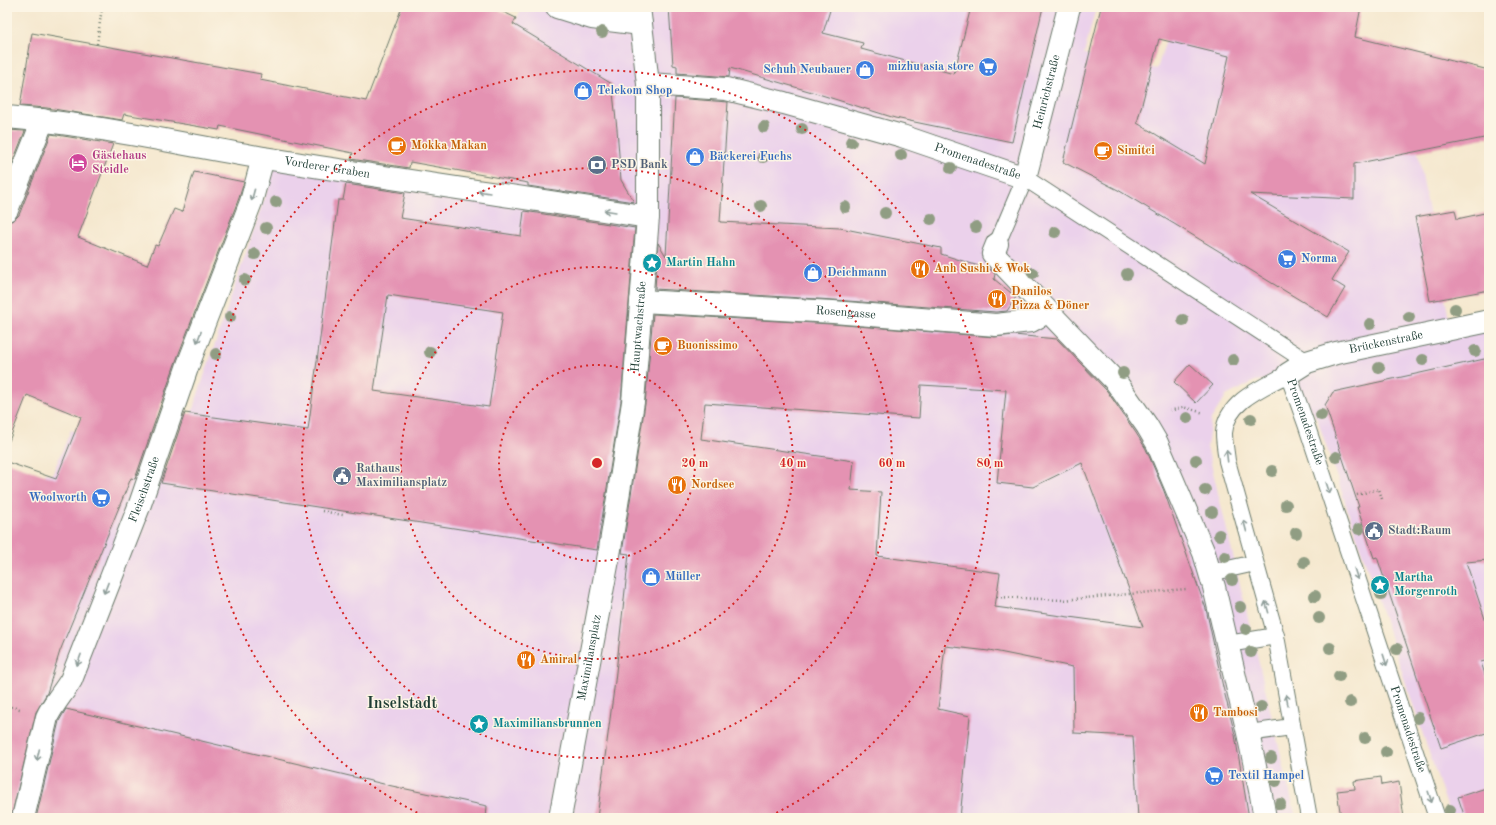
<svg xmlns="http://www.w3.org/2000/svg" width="1496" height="825" viewBox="0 0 1496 825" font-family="'Old Standard TT',serif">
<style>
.built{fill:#ebd1eb}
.building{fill:#e492b2;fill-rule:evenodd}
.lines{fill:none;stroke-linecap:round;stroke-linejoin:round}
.lane-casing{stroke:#6a796a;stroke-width:18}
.street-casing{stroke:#6a796a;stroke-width:24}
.path{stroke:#6a796a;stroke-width:2.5;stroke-dasharray:1 3;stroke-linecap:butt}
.lane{stroke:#fff;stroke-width:16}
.street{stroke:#fff;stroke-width:22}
.tree{fill:#909d83}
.oneway{stroke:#8f9e9a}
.ring{fill:none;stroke:#d62828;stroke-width:2;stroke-dasharray:2 4}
.labels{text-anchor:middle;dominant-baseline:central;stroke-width:3;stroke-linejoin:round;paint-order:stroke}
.shop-label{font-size:12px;font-weight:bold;fill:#366cbe;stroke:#fcf5e5;text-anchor:start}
.street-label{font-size:12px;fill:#1f3d34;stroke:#fcf5e5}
.food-label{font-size:12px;font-weight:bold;fill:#c56008;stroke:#fcf5e5;text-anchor:start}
.hotel-label{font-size:12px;font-weight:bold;fill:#b23c85;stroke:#fcf5e5;text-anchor:start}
.service-label{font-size:12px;font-weight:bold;fill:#4e5e75;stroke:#fcf5e5;text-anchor:start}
.culture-label{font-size:12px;font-weight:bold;fill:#0d838f;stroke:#fcf5e5;text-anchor:start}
.district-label{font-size:16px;font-weight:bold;fill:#1f3d34;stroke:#fcf5e5}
.centre{fill:#d62828;stroke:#fcf5e5;stroke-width:2}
.ring-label{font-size:12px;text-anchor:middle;font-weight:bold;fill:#d62828;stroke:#fcf5e5;stroke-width:3;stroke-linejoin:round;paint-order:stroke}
</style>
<rect width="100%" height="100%" fill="#fcf5e5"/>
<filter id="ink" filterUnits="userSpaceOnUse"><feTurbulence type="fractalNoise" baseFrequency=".025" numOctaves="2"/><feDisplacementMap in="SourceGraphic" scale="8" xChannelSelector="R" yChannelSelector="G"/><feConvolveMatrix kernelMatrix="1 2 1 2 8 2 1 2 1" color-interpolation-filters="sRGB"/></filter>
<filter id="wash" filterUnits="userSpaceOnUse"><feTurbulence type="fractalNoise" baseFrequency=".012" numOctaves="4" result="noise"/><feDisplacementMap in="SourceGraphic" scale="16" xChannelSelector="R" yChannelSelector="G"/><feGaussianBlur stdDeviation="0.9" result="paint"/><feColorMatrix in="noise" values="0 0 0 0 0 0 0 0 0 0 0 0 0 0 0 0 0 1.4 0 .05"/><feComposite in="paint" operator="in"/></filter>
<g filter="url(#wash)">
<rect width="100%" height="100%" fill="#f5e8cf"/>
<!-- built -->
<polygon class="built" points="522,7 1096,7 1084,54 1157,69 1175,11 1402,67 1451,330 1489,323 1489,818 1451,818 1318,421 1291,377 1255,381 1226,396 1211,419 1207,447 1296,818 7,818 7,691 20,532 46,473 52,475 71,430 167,471 192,412 276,164 497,199 500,178 493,77"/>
<g id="blocks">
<!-- building -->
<g class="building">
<polygon points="402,7 493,7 516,18 513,24 612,84 617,129 621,180 634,202 528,186 528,183 410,162 409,168 351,159 353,153 220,126 219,130 124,114 122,120 47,108 20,106 32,33 261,74 260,80 366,101"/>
<polygon points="669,7 831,7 823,33 863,43 861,49 954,74 971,7 1043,7 1012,142 895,118 812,92 730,68 729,77 677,73 677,66 673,65"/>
<path d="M1101,7H1361L1355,37L1489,70V137L1354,164V199L1250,194L1349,252L1332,280L1345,288L1328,317L1118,190L1063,162ZM1159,39L1229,56L1205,164L1137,123Z"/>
<polygon points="675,98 728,102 720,222 840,228 941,248 941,254 991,270 995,274 994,279 1016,297 1007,311 996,312 834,300 655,289 658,243 666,256"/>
<polygon points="7,130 25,131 7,176"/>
<polygon points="51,134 113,144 78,237 147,265 155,245 158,246 174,209 182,212 194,172 244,182 239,198 176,361 135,479 131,478 60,651 47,693 36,712 11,818 7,818 7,462 56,479 81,417 27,395 9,441 7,441 7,222 14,220 19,215"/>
<path d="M346,184L405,193L400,218L521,236L524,211L635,228L621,401L597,550L161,483L185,413L308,430L338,200H343ZM388,295L503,312L489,407L374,391Z"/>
<polygon points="1455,210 1457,219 1489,212 1489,290 1430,301 1421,256 1423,255 1415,217"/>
<path d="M653,314L832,324L995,337L1014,335L1057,339L1107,391L1136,433L1146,449L1164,491L1206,609L1223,687L1235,735L1249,818H1138L1133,736L1074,733L1073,667L989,650V651L945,646L938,709L970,716L960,818H597L615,681L629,554L622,553L645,404ZM921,385L1006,390L997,483L1033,487L1082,463L1143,627L995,607L1000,573L877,556L881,492L851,490L854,461L701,439L705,403L919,418Z"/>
<polygon points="1489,358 1489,560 1466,562 1489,631 1489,660 1481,662 1489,687 1489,732 1441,748 1377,557 1374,558 1357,507 1359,507 1325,405 1333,392"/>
<polygon points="1190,364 1213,385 1196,403 1174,382"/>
<polygon points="66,709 392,786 487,806 486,818 36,818 59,721"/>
<polygon points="1381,777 1382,785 1399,782 1404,818 1341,818 1337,791 1355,789 1354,781"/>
<polygon points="1489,787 1489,818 1465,818 1458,797"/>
</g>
</g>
</g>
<g filter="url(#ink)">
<use href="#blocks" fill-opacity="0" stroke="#6a796a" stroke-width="1"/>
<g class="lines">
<!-- lane casing -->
<g class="lane-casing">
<g id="lane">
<polyline points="997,244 1025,178 1307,362"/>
<polyline points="1210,573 1255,563"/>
<polyline points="1228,644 1276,636"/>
<polyline points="1248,733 1292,727"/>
<path id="s1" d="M1309,818L1276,636L1227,461C1226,452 1224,442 1224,433C1226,401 1264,387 1288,374L1306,424L1437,818"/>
</g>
</g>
<!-- street casing -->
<g class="street-casing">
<g id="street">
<polyline points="557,7 592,18 641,24"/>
<path id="s2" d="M648,84L726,89L784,103L902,136L1025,178L1069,7"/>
<path id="s3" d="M7,117C94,124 179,144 264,158C392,179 520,197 648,217"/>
<polyline points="7,210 43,120"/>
<polyline points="997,244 993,254 1116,382 1147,426 1157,443 1204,553 1214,587 1248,733 1261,795 1265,818"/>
<path id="s4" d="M641,301L833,312L996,325L1031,321L1047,312"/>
<path id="s5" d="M1288,374L1307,362L1336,353L1489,321"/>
<path id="s6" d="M23,818L47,717C53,704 63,693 71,680L140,504L188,365L251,202L263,158"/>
<path id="s7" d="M560,818L610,549L633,402L648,217V84L639,7"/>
</g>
</g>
<!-- path -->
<g class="path">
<polyline points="97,44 102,7"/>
<polyline points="1170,411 1183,407 1204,413"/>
<polyline points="1357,495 1379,489 1382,499"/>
<polyline points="322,511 343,515"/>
<polyline points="997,597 1062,600 1186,589"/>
<polyline points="7,706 20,709"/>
</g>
<!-- lane -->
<use href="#lane" class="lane"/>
<!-- street -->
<use href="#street" class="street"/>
</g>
<!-- trees -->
<g class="tree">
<circle cx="602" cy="32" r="6"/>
<circle cx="764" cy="127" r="6"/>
<circle cx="802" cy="129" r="6"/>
<circle cx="851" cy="142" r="6"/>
<circle cx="901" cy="155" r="6"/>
<circle cx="763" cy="157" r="6"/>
<circle cx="951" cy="168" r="6"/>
<circle cx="276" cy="202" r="6"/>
<circle cx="761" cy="206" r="6"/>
<circle cx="845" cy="207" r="6"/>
<circle cx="885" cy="213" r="6"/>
<circle cx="931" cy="219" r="6"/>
<circle cx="976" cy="227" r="6"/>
<circle cx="266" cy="228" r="6"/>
<circle cx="1055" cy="232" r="6"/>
<circle cx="255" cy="254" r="6"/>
<circle cx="1033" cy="273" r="6"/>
<circle cx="1127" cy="274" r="6"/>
<circle cx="245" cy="280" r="6"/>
<circle cx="1455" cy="309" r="6"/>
<circle cx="230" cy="317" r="6"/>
<circle cx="1409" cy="317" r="6"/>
<circle cx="1183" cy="320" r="6"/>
<circle cx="1370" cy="324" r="6"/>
<circle cx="1475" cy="351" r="6"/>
<circle cx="430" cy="352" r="6"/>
<circle cx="216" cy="354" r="6"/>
<circle cx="1233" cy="360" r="6"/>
<circle cx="1423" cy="360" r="6"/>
<circle cx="1379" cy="368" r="6"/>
<circle cx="1123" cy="373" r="6"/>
<circle cx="1321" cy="415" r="6"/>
<circle cx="1187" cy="418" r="6"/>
<circle cx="1251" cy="419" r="6"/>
<circle cx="1336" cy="457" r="6"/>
<circle cx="1196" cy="460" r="6"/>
<circle cx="1272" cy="471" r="6"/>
<circle cx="1205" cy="490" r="6"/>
<circle cx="1286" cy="505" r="6"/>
<circle cx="1212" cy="512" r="6"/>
<circle cx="1359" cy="529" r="6"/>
<circle cx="1296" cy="533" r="6"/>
<circle cx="1219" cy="535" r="6"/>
<circle cx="1225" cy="557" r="6"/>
<circle cx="1304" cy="562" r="6"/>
<circle cx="1232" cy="580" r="6"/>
<circle cx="1381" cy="594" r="6"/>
<circle cx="1315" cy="596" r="6"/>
<circle cx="1240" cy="607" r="6"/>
<circle cx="1319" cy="618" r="6"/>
<circle cx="1246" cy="629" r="6"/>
<circle cx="1330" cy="648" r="6"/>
<circle cx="1397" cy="649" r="6"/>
<circle cx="1251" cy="652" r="6"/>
<circle cx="1339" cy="676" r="6"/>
<circle cx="1350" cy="702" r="6"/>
<circle cx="1261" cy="707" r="6"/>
<circle cx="1418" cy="718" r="6"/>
<circle cx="1365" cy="738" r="6"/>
<circle cx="1386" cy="752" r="6"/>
<circle cx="1271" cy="758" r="6"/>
<circle cx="1276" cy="781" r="6"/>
<circle cx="1280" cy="804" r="6"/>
<circle cx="1450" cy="810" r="6"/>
</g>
<!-- one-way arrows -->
<defs><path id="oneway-shaft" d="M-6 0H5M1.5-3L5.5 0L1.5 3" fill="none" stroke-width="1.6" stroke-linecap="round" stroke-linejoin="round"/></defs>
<g class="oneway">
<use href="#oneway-shaft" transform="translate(484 192) rotate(-171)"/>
<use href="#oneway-shaft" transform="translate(253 195) rotate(105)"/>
<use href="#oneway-shaft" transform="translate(610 211) rotate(-171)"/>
<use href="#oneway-shaft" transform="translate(199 337) rotate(111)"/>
<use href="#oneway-shaft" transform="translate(1227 456) rotate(-97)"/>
<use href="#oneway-shaft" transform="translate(1328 488) rotate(71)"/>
<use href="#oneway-shaft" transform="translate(1245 526) rotate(-105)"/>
<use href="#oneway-shaft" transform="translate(1356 574) rotate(72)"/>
<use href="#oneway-shaft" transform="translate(106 588) rotate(111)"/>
<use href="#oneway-shaft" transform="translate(1267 607) rotate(-106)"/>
<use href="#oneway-shaft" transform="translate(79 660) rotate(110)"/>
<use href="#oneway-shaft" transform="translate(1385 660) rotate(72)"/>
<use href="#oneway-shaft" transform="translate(1287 700) rotate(-100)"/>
<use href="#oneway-shaft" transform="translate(38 755) rotate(103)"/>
<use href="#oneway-shaft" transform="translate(1430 797) rotate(72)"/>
</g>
</g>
<!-- distance rings -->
<g class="ring">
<circle cx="597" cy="463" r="98"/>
<circle cx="597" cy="463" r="196"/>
<circle cx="597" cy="463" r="295"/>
<path d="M428 818A393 393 0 1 1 766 818"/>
</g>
<!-- icons -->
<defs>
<g id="supermarket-disc" transform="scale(1)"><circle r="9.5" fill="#3f7fe0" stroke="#fcf5e5"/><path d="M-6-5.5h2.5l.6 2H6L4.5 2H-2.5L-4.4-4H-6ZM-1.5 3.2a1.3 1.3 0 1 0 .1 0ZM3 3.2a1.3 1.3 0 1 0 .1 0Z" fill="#fff"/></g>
<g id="shop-disc" transform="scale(1)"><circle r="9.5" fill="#3f7fe0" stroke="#fcf5e5"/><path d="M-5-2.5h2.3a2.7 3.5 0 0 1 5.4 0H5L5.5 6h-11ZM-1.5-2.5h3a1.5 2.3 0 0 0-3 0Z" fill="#fff"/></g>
<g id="cafe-disc" transform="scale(1)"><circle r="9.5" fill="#e8710a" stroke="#fcf5e5"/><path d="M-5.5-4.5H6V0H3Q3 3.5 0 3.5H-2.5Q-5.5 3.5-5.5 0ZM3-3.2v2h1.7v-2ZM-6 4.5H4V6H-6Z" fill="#fff"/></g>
<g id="hotel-disc" transform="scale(1)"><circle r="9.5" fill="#d1479c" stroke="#fcf5e5"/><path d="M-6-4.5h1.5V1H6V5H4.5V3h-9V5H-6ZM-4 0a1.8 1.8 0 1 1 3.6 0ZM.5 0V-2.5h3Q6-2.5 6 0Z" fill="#fff"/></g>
<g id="bank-disc" transform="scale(1)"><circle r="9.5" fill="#5c6f8a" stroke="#fcf5e5"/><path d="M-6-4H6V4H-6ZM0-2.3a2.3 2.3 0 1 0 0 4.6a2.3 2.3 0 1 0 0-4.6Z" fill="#fff"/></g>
<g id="sight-disc" transform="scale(1)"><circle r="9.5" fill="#0f9aa8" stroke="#fcf5e5"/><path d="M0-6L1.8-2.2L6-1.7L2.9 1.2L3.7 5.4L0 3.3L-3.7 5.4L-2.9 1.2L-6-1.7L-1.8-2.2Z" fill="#fff"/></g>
<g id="restaurant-disc" transform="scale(1)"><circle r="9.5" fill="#e8710a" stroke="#fcf5e5"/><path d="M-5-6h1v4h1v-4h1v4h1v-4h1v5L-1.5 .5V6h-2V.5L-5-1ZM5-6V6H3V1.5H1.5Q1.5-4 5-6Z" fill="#fff"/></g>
<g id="civic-disc" transform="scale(1)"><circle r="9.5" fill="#5c6f8a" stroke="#fcf5e5"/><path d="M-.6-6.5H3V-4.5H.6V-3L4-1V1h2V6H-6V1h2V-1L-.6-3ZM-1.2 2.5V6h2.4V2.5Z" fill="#fff"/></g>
</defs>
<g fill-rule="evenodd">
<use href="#supermarket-disc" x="988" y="67"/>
<use href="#shop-disc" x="865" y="70"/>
<use href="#shop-disc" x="583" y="91"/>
<use href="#cafe-disc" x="397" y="146"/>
<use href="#cafe-disc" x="1103" y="151"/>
<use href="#shop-disc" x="695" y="157"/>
<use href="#hotel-disc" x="78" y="163"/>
<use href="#bank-disc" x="597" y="165"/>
<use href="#supermarket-disc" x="1287" y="259"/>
<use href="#sight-disc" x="652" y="263"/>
<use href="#restaurant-disc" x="920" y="269"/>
<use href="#shop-disc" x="813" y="273"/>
<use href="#restaurant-disc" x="997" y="299"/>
<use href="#cafe-disc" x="663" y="346"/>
<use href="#civic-disc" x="342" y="476"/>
<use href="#restaurant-disc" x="677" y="485"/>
<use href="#supermarket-disc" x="101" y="498"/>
<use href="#civic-disc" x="1374" y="531"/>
<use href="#shop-disc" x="651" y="577"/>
<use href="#sight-disc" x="1380" y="585"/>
<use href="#restaurant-disc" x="526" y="660"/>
<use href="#restaurant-disc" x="1199" y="713"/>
<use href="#sight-disc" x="479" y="724"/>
<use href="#supermarket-disc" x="1214" y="776"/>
</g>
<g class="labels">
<!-- shop labels -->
<g class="shop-label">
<text x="974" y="67" text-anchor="end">mizhu asia store</text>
<text x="851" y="70" text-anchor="end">Schuh Neubauer</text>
<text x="597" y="91">Telekom Shop</text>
<text x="709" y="157">Bäckerei Fuchs</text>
<text x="1301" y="259">Norma</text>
<text x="827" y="273">Deichmann</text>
<text x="87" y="498" text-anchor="end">Woolworth</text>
<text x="665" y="577">Müller</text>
<text x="1228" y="776">Textil Hampel</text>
</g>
<!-- street labels -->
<g class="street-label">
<text stroke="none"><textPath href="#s2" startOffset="479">Heinrichstraße</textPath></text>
<text stroke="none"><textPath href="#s2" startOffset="340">Promenadestraße</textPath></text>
<text stroke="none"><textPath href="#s3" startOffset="324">Vorderer Graben</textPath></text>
<text stroke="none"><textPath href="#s4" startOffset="205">Rosengasse</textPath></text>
<text stroke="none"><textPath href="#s7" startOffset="498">Hauptwachstraße</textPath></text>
<text stroke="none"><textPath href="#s5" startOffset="104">Brückenstraße</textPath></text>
<text stroke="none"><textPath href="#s1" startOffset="537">Promenadestraße</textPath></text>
<text stroke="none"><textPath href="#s6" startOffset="352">Fleischstraße</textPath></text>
<text stroke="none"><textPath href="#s7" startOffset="163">Maximiliansplatz</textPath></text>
<text stroke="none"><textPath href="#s1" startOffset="861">Promenadestraße</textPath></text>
</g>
<!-- food labels -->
<g class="food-label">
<text x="411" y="146">Mokka Makan</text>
<text x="1117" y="151">Simitci</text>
<text x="934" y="269">Anh Sushi &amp; Wok</text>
<text x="1011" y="292">Danilos<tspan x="1011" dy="14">Pizza &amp; Döner</tspan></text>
<text x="677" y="346">Buonissimo</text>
<text x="691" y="485">Nordsee</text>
<text x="540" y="660">Amiral</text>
<text x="1213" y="713">Tambosi</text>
</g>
<!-- hotel labels -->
<g class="hotel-label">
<text x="92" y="156">Gästehaus<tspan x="92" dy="14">Steidle</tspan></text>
</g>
<!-- service labels -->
<g class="service-label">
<text x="611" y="165">PSD Bank</text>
<text x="356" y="469">Rathaus<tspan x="356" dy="14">Maximiliansplatz</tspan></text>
<text x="1388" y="531">Stadt:Raum</text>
</g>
<!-- culture labels -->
<g class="culture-label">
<text x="666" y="263">Martin Hahn</text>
<text x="1394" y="578">Martha<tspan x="1394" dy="14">Morgenroth</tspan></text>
<text x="493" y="724">Maximiliansbrunnen</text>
</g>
<!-- district labels -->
<g class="district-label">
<text x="402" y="704">Inselstadt</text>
</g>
</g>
<circle cx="597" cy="463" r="6" class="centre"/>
<g class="ring-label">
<text x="695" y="467">20 m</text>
<text x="793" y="467">40 m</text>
<text x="892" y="467">60 m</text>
<text x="990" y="467">80 m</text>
</g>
<!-- margin -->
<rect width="1496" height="825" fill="none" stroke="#fcf5e5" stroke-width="24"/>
</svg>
